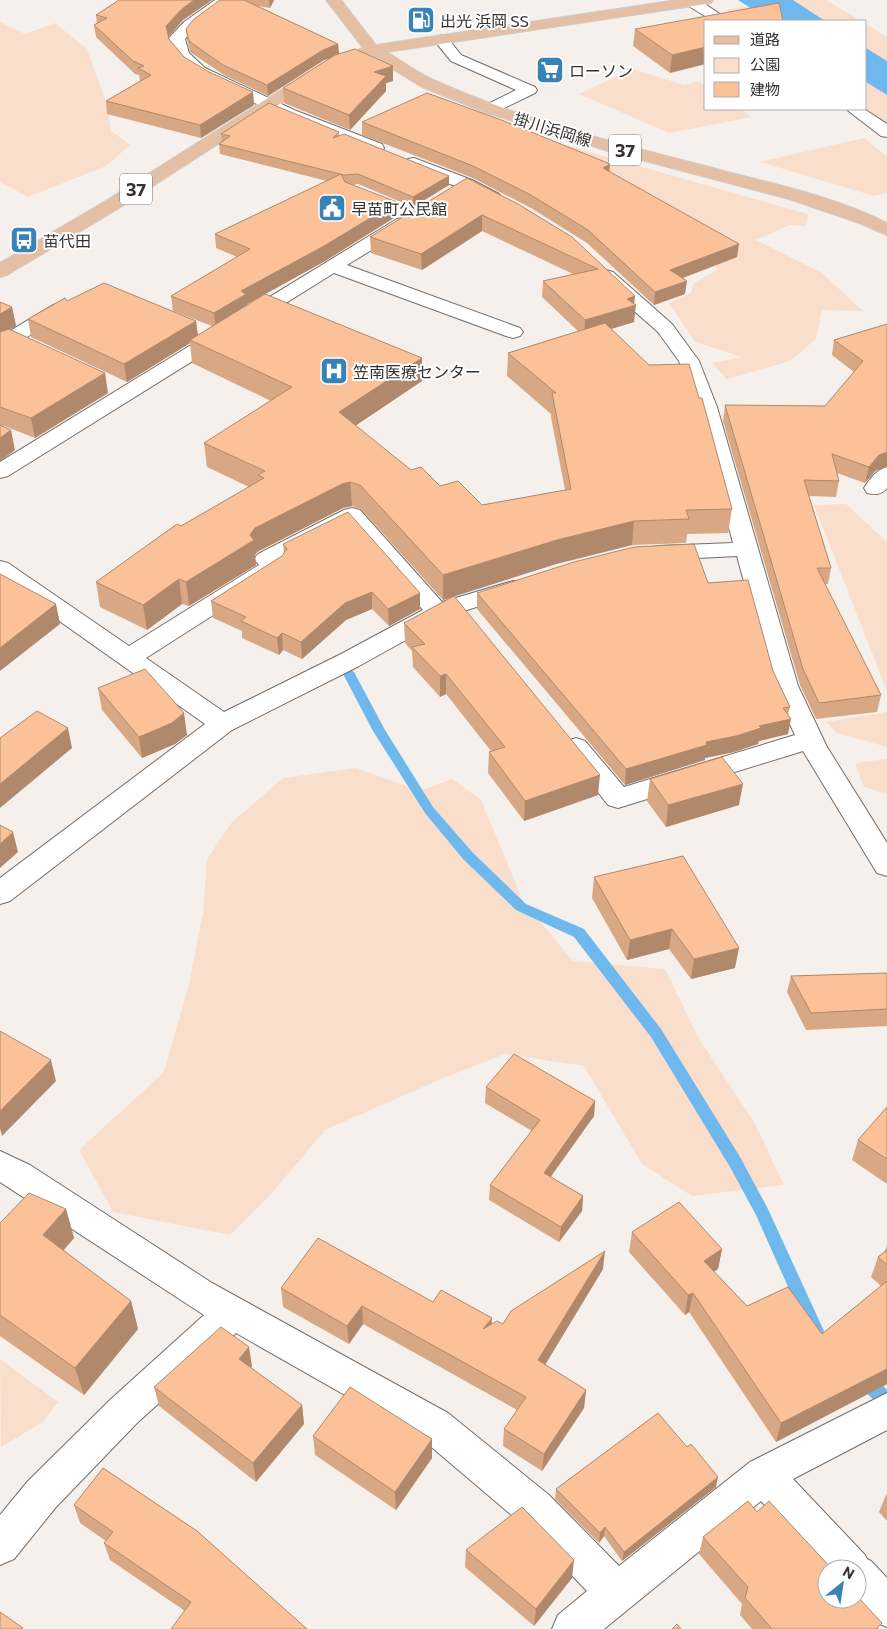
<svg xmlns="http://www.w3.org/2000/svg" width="887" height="1629" viewBox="0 0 887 1629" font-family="Commissioner,'Noto Sans JP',sans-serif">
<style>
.green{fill:#f9decb}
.water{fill:#6fb8ed}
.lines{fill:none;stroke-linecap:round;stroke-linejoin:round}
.stream{fill:#6fb8ed;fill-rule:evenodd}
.minor-casing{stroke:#736e6a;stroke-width:2}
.major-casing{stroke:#cfcece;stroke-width:2}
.minor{fill:#fff;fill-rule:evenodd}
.major{fill:#e5bfa4;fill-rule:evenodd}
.wall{fill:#d8a784}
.shaded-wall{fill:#b0886b}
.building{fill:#fbc299;stroke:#b0886b}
.labels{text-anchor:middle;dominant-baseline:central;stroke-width:4;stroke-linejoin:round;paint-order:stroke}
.far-poi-label{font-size:16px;fill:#353231;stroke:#fff;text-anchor:start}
.far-street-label{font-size:16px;fill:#353231;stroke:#fff}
.shield{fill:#fff;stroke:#72706f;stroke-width:1}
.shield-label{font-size:18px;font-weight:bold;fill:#353231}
</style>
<rect width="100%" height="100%" fill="#f6f0ec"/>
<!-- green -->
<g class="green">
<polygon points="782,0 826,0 861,21 742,21 726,10"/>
<polygon points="0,22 25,34 55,23 87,49 107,105 111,131 130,145 106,166 28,197 0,182"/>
<polygon points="866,24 887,37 887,126 863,109 866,109"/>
<polygon points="632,69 685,85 698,81 706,86 706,109 740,109 752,117 669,133 579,94"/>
<polygon points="533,136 808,214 806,226 790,225 756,240 822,273 863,311 822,310 816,339 790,361 727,379 712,363 742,357 695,342 669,303 691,293 694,283 719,269 670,239"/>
<polygon points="864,138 887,156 887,193 874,196 760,162"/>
<polygon points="846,504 887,542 887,691 814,505"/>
<polygon points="887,712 887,747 837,733 826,722"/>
<polygon points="887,759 887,794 864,787 855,763"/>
<polygon points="356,768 420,791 452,779 481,800 523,901 573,961 665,969 699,1039 754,1122 784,1185 692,1196 642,1164 584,1066 505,1054 441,1079 325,1130 271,1194 230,1235 113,1212 79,1150 164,1072 189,984 203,913 207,859 231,823 283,778"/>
<polygon points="0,1359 58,1402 43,1422 1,1447"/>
</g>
<!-- water -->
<g class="water">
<polygon points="738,0 793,0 825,21 771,21"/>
<polygon points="866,48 887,61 887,95 866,82"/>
</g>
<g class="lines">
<!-- stream -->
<g class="stream">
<polygon points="348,668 354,672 385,730 433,807 473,853 526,904 584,929 661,1029 740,1157 767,1207 824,1331 822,1336 816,1338 810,1336 756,1215 730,1167 651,1037 574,937 516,910 463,859 425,813 373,731 342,672"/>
<path d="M864,1370L870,1372L887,1390V1409C876,1404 861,1389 856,1378L858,1372Z"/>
</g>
<!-- minor casing -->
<g class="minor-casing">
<g id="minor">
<polygon points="215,0 232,0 194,28 185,39 189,53 205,68 294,110 382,144 384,148 382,152 370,152 282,116 193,74 174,55 169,38 184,22"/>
<polygon points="686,0 699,0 730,21 713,21 687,5 685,2"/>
<polygon points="442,35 447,37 461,55 535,87 537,90 535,93 496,112 484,112 482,109 484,106 516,90 451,61 434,40 437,37"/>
<polygon points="846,109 864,109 887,124 887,137 881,136"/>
<polygon points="414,158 472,180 499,194 502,198 499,202 493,203 487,202 460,188 408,167 405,163 408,159"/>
<polygon points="403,218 409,219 412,223 409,227 347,265 520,328 523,332 520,336 513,338 506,336 334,273 8,476 0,478 0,462 397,219"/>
<polygon points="606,270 613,272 672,324 699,361 717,407 798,686 827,747 887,843 887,876 877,873 803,751 618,808 608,805 563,747 567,741 576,738 585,741 624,787 795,735 772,686 737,556 658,560 650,558 646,553 650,548 658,546 733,543 697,407 679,361 658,332 599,280 597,276 599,272"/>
<polygon points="60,303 67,305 70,309 67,313 7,349 0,351 0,337 53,305"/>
<path d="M887,467V488C881,495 876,495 867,493L864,488C870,479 876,470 887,467Z"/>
<path d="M352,508L360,510L442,602L513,581L521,583L525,588L521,593L451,615L359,666L232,730L10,901L0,904V878L205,724L0,579V561L8,563L129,646L259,565L254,559L258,554L344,510ZM349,526L423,610L341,654L224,712L146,658L282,571L286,566L282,560Z"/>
<polygon points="0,1151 30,1165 212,1283 448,1413 549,1495 619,1566 750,1462 887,1393 887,1430 793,1479 865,1555 867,1559 871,1561 887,1578 887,1627 873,1621 852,1599 857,1599 857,1569 827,1569 827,1572 761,1501 604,1629 552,1629 558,1615 587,1591 521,1523 422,1439 236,1333 137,1423 56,1507 14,1559 0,1565 0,1515 28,1481 111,1399 204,1315 0,1182"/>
</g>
</g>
<!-- major casing -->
<g class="major-casing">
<path id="major" d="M326,0H341L376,45L677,0H713L711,3L706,4L387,52C403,62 419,74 436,81C529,123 630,146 728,172C782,186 838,198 887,223V235L859,223L789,199L611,152L484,112L422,87L371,56L335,68L116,210L7,275L0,277V263L104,202L325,62L363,48Z"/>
</g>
<!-- minor -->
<use href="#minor" class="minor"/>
<!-- major -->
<use href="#major" class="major"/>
</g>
<!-- wall -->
<g class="wall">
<polygon points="119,0 212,0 183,20 169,37 169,39 184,57 209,72 253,92 254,105 201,138 107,114 106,101 140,81 139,75 135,74 96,37 94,25 97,24 96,15"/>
<polygon points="220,0 274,0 270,8 258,6 338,44 339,54 393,66 393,81 386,83 386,91 350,130 284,103 283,88 331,58 324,60 268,96 224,75 190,52 187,39 186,29"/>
<polygon points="783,21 670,73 633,46 635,29"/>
<polygon points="362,122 609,171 737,257 683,278 685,294 654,305 587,243 531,208 473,178 362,135"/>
<polygon points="339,132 339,135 449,185 413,207 358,184 352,185 397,216 325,261 247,304 247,305 422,358 422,381 355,426 411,470 440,486 482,505 565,490 551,417 551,414 507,376 508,353 578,331 542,297 543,281 573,274 482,231 422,270 371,253 370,237 467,178 572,237 634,304 634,322 611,329 732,509 728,533 687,534 686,543 632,545 556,564 454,596 598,795 524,821 488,773 489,752 491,751 446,694 440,697 413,667 412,651 405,643 404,623 452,597 443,600 361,509 352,506 343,508 257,552 255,555 256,565 189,606 182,604 147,630 100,607 96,582 181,526 249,487 207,467 204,443 271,401 192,363 190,343 127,382 31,337 28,319 67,301 196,321 198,335 212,326 173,311 171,296 237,257 216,248 215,234 327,181 220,154 219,144 222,142 221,134"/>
<polygon points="0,302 12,307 16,326 10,329 108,393 35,438 2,425 15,450 0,461"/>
<polygon points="887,324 887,466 875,471 865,483 837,473 839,481 836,497 809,496 831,568 828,584 825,584 881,695 877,712 816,719 800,685 723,421 725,405 825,406 854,372 832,355 834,340"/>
<polygon points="283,544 420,593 420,609 389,626 372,609 346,620 302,659 283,650 279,655 242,638 242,631 213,618 211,601 282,556 284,553"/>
<polygon points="477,593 773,671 790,707 788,715 788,734 759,741 758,744 734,752 705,758 705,760 625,785 477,609"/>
<polygon points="98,688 187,735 175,744 142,758 102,710"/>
<polygon points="650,779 739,805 666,827 647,801"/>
<polygon points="594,877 735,968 691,979 669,949 627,960 592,898"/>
<polygon points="887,973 887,1026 806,1030 787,992 791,976"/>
<polygon points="486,1087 595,1101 594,1116 551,1177 583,1196 582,1211 559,1242 489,1200 490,1185 532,1131 485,1103"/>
<polygon points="887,1107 887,1184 852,1160 858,1140"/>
<polygon points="66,1209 74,1238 63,1250 131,1301 138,1329 84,1395 0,1336 0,1223"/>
<polygon points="632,1232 722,1249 718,1269 714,1272 747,1306 822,1334 881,1286 871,1277 878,1257 885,1251 887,1245 887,1384 776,1442 689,1312 685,1315 629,1252"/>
<polygon points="603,1269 545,1365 586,1390 584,1408 542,1471 503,1446 504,1429 517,1410 363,1324 349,1344 283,1307 281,1288 433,1302 491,1324 503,1324"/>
<polygon points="252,1366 251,1368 302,1405 304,1424 256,1482 159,1406 154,1387"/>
<polygon points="313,1436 432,1439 432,1458 396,1510 315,1455"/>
<polygon points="716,1487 622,1561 604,1536 599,1543 555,1499 556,1489"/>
<polygon points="887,1494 887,1521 879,1512 886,1495"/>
<polygon points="74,1505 307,1629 185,1611 110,1560 104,1543 106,1541 80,1523"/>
<polygon points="757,1512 879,1629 752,1629 740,1615 742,1604 699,1554 703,1537"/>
<polygon points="466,1550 572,1578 534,1626 465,1567"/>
</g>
<!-- shaded-wall -->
<g class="shaded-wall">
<polygon points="194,0 212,0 183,20 167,38 166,26 182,9"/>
<polygon points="269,0 274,0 270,8"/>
<polygon points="338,44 339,55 324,60 268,96 267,85 323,50"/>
<polygon points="706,47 706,64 670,73 672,55"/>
<polygon points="393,66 393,81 386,83 386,91 350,130 349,115 374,72"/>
<polygon points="253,92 254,105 201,138 200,125"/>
<polygon points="610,164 609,177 603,168"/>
<polygon points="449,176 449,185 413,207 413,197"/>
<polygon points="397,202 397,216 325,261 247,304 247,309 216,328 214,313 241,291"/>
<polygon points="482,215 482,231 422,270 421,254"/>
<polygon points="739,244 737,257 669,283 670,270"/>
<polygon points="687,281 685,294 654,305 655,292"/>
<polygon points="635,296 634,306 636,305 634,322 584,337 585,320 627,299"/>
<polygon points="12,307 16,326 0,335 0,314"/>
<polygon points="196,321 198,338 190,340 190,343 127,382 124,364"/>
<polygon points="422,358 422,381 340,436 339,412"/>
<polygon points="105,373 108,393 35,438 31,418"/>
<polygon points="11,430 15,450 0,461 0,438"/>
<polygon points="887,452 887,466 875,471 865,483 869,467 879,455"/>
<polygon points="350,482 352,506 343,508 257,552 255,555 256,565 189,606 186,582 250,535 255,528 342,484"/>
<polygon points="634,521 632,545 556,564 443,600 443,575 557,540"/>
<polygon points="179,579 182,604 147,630 143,605"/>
<polygon points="372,592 372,609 346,620 302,659 301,642 345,603"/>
<polygon points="420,593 420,609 389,626 388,609"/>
<polygon points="56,604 60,624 0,671 0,648"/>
<polygon points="282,633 283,650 279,655 277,638"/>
<polygon points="446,674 446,694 440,697 440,676"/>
<polygon points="184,713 187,735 175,744 142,758 139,737"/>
<polygon points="791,719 788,734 759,741 758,744 734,752 705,758 705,760 625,785 626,769 706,742 759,726"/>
<polygon points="68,728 72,748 0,808 0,784"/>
<polygon points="600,775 598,795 524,821 525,801"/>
<polygon points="743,784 739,805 666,827 668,805"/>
<polygon points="13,832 18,852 0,868 0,844"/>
<polygon points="672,929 669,949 627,960 630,940"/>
<polygon points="739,948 735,968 691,979 694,959"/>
<polygon points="51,1060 56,1081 2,1136 0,1128 0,1111"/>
<polygon points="595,1101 594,1116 542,1188 544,1173"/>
<polygon points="583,1196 582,1211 559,1242 561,1227"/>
<polygon points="66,1209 74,1238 52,1264 43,1235"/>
<polygon points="722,1249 718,1269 700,1281 704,1261"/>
<polygon points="605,1251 603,1269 537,1378 538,1360"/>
<polygon points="693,1293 689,1312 685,1315 688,1295"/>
<polygon points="131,1301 138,1329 84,1395 75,1368"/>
<polygon points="362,1306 363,1324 349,1344 347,1326"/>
<polygon points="492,1318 491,1336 483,1329"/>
<polygon points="249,1347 252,1366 242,1378 239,1359"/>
<polygon points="887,1369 887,1384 776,1442 781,1423"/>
<polygon points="586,1390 584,1408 542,1471 544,1454"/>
<polygon points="302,1405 304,1424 256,1482 253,1463"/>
<polygon points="432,1439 432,1458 396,1510 395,1492"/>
<polygon points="718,1477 716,1487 622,1561 624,1552"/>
<polygon points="605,1527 604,1536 599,1543 600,1533"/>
<polygon points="574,1560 572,1578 534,1626 536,1609"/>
</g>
<!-- building -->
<g class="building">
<polygon points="119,0 194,0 182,9 166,26 169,39 184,57 209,72 253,92 200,125 106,101 151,75 138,68 144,66 133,61 94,25 107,18 96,15"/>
<polygon points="220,0 244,0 338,44 323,50 267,85 223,65 189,41 186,29 194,19"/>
<polygon points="779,3 783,21 706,21 706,47 672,55 635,29"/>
<polygon points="355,49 393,66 374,72 386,76 349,115 283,88 335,55"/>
<polygon points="427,93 504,121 610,164 603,168 739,244 670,270 687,281 655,292 588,230 531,195 473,166 362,122"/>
<polygon points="269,103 339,132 333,138 344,134 449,176 413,197 358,174 344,175 219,144 230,136 221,134"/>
<polygon points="341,174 345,182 397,202 324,246 241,291 246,294 214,313 171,296 250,249 215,234"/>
<polygon points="467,178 518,204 572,237 635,296 627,299 636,305 585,320 543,281 598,269 482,215 421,254 370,237"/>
<polygon points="104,283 196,321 124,364 28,319 65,298 67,301"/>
<polygon points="265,294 422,358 339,412 411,470 421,467 440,486 458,481 482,505 571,489 552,393 556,393 508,353 605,323 649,365 689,364 699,398 702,398 732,509 686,510 689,519 634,521 557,540 443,575 360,485 350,482 342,484 255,528 250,535 254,540 186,582 179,579 143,605 96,582 177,524 181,526 264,478 258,475 265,471 204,443 292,387 190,340"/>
<polygon points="0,302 12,307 0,314"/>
<polygon points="887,324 887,452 879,455 869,467 832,454 839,481 804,480 831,568 817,568 881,695 819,703 803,669 725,405 825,406 863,361 834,340"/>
<polygon points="9,329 105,373 31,418 0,407 0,332"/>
<polygon points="0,425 11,430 0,438"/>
<polygon points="348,512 420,593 388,609 372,592 345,603 301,642 282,633 277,638 241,621 246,617 211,601 282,556 287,549 283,544"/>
<polygon points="694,544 708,583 748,580 773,671 790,707 783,708 791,719 759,726 761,728 736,736 706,742 707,745 626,769 477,593 574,562 634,547"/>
<polygon points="0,574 56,604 0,648"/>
<polygon points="454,596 600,775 525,801 489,752 505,747 446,674 440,676 412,647 425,644 404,623"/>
<polygon points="145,669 184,713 172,723 139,737 98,688"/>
<polygon points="37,711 68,728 0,784 0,738"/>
<polygon points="722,757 743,784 668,805 650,779"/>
<polygon points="0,825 13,832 0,844"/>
<polygon points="683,856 739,948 694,959 672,929 630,940 594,877"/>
<polygon points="887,973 887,1009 811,1013 791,976"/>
<polygon points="0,1031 51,1060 0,1111"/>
<polygon points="514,1054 595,1101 544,1173 583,1196 561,1227 490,1185 540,1120 486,1087"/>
<polygon points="887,1107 887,1159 858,1140"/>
<polygon points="29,1193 66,1209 43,1235 131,1301 75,1368 0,1315 0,1223"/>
<polygon points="679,1202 722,1249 704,1261 747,1306 788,1287 822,1334 887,1281 887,1369 781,1423 693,1293 688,1295 632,1232"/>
<polygon points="318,1238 433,1302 441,1290 492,1318 483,1329 497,1321 503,1324 511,1311 605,1251 538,1360 586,1390 544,1454 504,1429 526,1397 362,1306 347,1326 281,1288"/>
<polygon points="887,1250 887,1265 878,1257"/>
<polygon points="221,1327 249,1347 239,1359 302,1405 253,1463 154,1387"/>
<polygon points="350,1387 432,1439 395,1492 313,1436"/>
<polygon points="658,1413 687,1447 691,1444 718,1477 624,1552 605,1527 600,1533 556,1489"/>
<polygon points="103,1468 197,1531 307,1629 171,1629 191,1602 104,1543 113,1532 74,1505"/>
<polygon points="748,1501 757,1512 769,1501 832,1569 827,1569 827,1599 857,1599 857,1596 882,1623 876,1629 772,1629 745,1598 748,1587 703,1537"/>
<polygon points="522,1507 574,1560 536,1609 466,1550"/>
<polygon points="0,1612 23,1628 22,1629 0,1629"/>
<polygon points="677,1624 681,1629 672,1629"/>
</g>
<!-- icons -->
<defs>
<g id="fuel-square" transform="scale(1.4375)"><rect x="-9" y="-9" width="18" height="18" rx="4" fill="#3783b6" stroke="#fff"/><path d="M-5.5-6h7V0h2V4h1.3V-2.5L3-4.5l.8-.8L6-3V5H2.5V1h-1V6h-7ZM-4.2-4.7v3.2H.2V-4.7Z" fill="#fff"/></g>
<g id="supermarket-square" transform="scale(1.4375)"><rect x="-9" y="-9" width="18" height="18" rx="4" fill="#3783b6" stroke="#fff"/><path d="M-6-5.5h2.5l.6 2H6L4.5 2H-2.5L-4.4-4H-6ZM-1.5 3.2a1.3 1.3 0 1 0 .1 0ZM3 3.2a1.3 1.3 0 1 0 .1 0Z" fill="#fff"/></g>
<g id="civic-square" transform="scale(1.4375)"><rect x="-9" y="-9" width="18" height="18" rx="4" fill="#3783b6" stroke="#fff"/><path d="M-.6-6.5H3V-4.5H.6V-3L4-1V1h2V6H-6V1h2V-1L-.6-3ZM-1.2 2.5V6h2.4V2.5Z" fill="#fff"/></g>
<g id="bus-square" transform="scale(1.4375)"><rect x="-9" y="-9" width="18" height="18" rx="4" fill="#3783b6" stroke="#fff"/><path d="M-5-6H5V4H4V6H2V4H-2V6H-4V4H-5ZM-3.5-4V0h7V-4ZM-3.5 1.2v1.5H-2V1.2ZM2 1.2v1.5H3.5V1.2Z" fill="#fff"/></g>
<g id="hospital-square" transform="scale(1.4375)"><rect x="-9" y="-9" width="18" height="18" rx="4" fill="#3783b6" stroke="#fff"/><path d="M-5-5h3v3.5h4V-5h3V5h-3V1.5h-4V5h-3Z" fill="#fff"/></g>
</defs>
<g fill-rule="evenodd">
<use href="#fuel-square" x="421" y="20"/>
<use href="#supermarket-square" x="550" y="70"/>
<use href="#civic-square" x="332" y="208"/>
<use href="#bus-square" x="24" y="240"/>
<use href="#hospital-square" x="334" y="371"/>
</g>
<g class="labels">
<!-- far-poi labels -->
<g class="far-poi-label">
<text x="440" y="20">出光 浜岡 SS</text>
<text x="569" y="70">ローソン</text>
<text x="351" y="208">早苗町公民館</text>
<text x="43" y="240">苗代田</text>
<text x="353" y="371">笠南医療センター</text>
</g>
<!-- far-street labels -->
<g class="far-street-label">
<text transform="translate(553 129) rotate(17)">掛川浜岡線</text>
</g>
<!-- shield labels -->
<g class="shield">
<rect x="609" y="134.5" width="32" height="31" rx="4"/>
<rect x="120" y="173.5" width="32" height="31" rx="4"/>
</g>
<g class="shield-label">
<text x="625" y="150">37</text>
<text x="136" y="189">37</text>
</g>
</g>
<!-- legend -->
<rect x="704" y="20" width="162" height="90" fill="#ffffff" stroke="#aeadad"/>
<rect x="714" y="36" width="25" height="8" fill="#e5bfa4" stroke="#aeadad"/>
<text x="750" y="45" font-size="15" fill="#353231">道路</text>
<rect x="714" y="58" width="25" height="15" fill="#f9decb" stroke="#aeadad"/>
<text x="750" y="70" font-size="15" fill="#353231">公園</text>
<rect x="714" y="82" width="25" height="15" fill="#fbc299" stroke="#aeadad"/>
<text x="750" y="95" font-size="15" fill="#353231">建物</text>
<!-- north arrow -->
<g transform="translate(842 1584) rotate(30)"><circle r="24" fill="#ffffff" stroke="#aeadad"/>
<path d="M0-4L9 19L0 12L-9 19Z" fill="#3783b6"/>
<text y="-8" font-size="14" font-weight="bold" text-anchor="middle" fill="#353231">N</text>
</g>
</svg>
